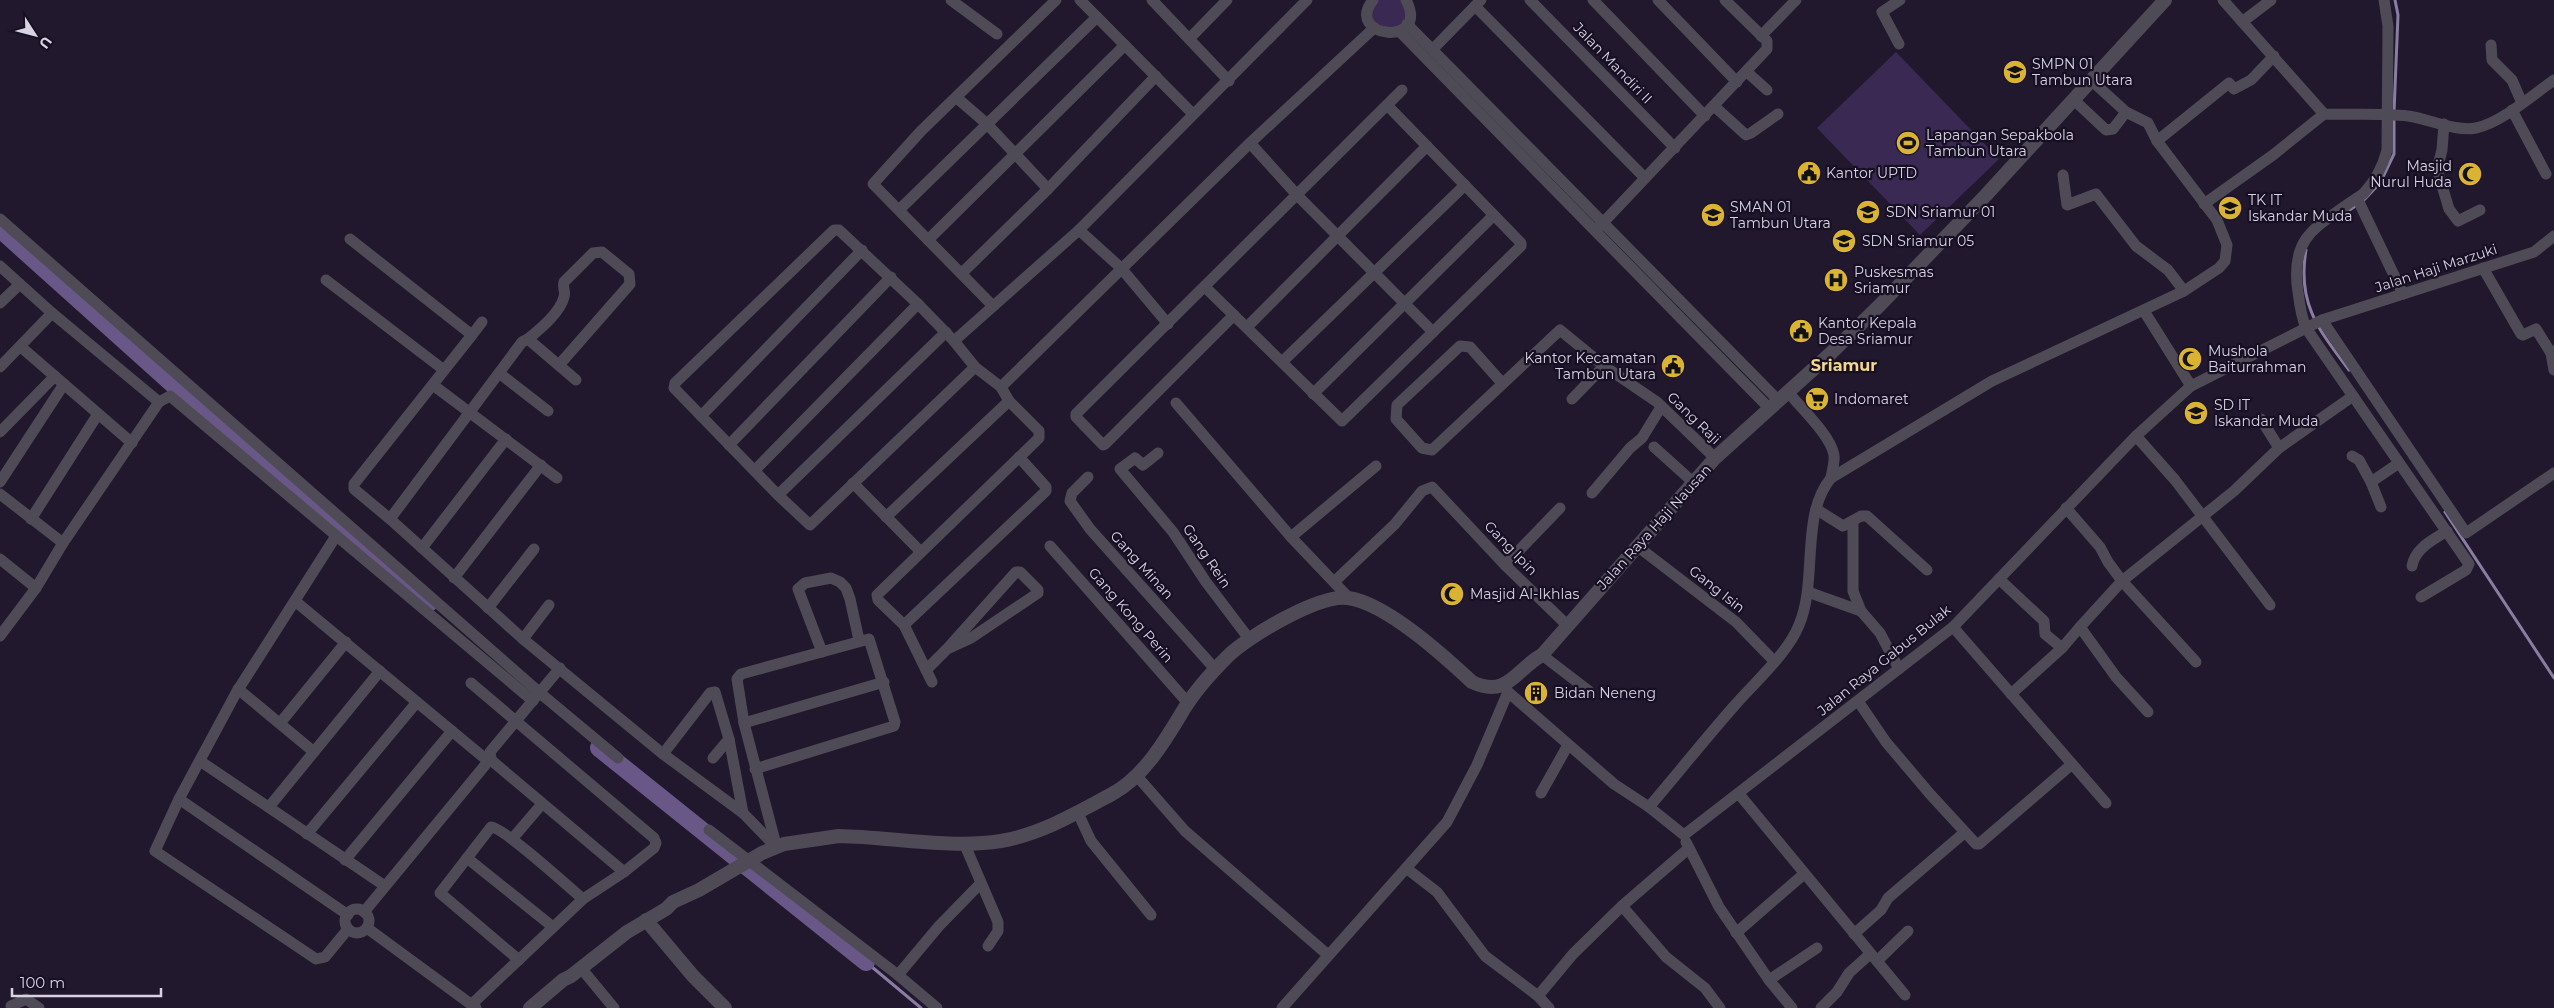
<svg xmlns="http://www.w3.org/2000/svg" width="2554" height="1008" viewBox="0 0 2554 1008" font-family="Montserrat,sans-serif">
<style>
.green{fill:#3a2953}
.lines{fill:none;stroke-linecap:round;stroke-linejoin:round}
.stream{stroke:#8a7da2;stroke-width:3}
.river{stroke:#695887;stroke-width:18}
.minor{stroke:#4f4b56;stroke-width:11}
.tertiary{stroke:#4f4b56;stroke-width:14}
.labels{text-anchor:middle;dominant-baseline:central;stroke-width:4.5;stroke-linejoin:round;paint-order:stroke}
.street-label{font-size:14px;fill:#d8d3e2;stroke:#170f24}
.poi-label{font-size:14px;fill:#d8d3e2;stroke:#170f24;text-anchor:start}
.quarter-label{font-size:16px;font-weight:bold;fill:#f3d88c;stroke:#170f24}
</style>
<rect width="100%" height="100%" fill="#21182e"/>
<!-- green -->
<g class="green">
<polygon points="1368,0 1406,0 1404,27 1374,28"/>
<polygon points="1896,52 1999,159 1920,235 1817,128"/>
<polygon points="0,219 534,691 185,395 0,229"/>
</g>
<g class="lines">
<!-- stream -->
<g class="stream">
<polyline points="2394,112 2398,15 2395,0"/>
<polyline points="2363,201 2380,183 2394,154 2394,118"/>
<polyline points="2342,215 2357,205"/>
<path d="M2306,250C2297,303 2318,329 2349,370"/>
<polyline points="2445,512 2554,678"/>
<polyline points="866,962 921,1008"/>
</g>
<!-- river -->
<g class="river">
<polyline points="0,229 185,395 429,603"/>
<polyline points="599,748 866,962"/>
</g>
<!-- minor -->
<g class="minor">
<polyline points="951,0 997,34"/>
<polyline points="1080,0 1193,114"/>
<polyline points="1152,0 1229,81"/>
<path d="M1373,0C1343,38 1431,48 1406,0"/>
<polyline points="1530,0 1675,148"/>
<polyline points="1593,0 1705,116"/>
<polyline points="1658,0 1737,82"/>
<path d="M2223,0L2324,114C2352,115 2381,113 2408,116C2430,119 2455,132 2476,128C2501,123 2533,95 2554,80"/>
<path d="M2384,0L2388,26L2387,150C2383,166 2375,181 2364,193C2360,197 2353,200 2348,204C2315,228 2293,237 2297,284C2299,299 2300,314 2306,328L2469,564L2466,570L2421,597"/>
<polyline points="1475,6 1645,178"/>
<polyline points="2242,22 2271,0"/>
<polyline points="1407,24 1779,401"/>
<polyline points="1399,31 1770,409"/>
<polyline points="1761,36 1796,0"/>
<polyline points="1190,38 1227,0"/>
<polyline points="1899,44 1882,12 1900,0"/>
<polyline points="2491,45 2492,60 2512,80 2522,103"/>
<polyline points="1433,49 1481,0"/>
<polyline points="1747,72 1767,90"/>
<polyline points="957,98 987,124 1048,189"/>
<polyline points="2074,100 2106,130 2113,129 2126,112"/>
<polyline points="1714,106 1746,135 1751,133 1778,114"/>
<polyline points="2512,110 2546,174"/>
<polyline points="2444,124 2442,150 2437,169 2449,209 2458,221 2480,210"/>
<polyline points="2157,141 2229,83 2234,89 2251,80 2274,56"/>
<polyline points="1250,143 1298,196 1433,332"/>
<polyline points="2063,175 2067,205 2096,194 2136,246 2168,270 2184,291"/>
<polyline points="2357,198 2403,294"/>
<polyline points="2204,204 2273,155 2324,114"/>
<polyline points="900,209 1097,17"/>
<polyline points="0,219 540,693 618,758"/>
<polyline points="1599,227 1767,49 1767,41 1725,0"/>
<polyline points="1079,230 1121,268 1168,324"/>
<polyline points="350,239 472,335 354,484 354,489 390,519 523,639 663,754 743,813 776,847"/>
<polyline points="928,240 1125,45"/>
<polyline points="0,266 52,313 159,402"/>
<polyline points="2483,268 2521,334 2523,335 2536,329 2551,353 2554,351"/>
<polyline points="962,273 1048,189 1156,76"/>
<polyline points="326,280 444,370"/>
<polyline points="1205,287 1342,421 1521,246 1521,243 1387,105"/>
<polyline points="0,303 20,284"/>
<polyline points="993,306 873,184 921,131 1056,0"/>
<polyline points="2144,311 2191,386"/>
<polyline points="1234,315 1105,444 1103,445 1076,417 1076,414 1402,90"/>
<polyline points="2322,320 2466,533 2554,473"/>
<polyline points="1247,327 1427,146"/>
<polyline points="472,335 482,322"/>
<path d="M528,339C540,329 560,313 564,297C566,291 562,287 564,282L593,253L602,252L629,274L630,284L559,365"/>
<polyline points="954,341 1079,230 1307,0"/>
<polyline points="21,347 132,443"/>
<polyline points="2551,353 2554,370"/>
<polyline points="1282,362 1465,185"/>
<polyline points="0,367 52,313"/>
<polyline points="499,373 548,411"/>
<polyline points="1502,383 1470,347 1460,346 1397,405 1396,419 1422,448 1432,450 1560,330 1604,366 1657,402 1715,458"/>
<polyline points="433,385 557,478"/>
<polyline points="1001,387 1250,143 1374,28"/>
<path d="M1788,392C1801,408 1831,436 1834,455C1835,462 1832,471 1831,478"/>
<polyline points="1313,394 1494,215"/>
<polyline points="1572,399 1604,366"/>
<polyline points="1176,403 1291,537"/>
<polyline points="701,416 862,250"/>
<polyline points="2261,419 2279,448"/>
<polyline points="0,432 55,376"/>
<polyline points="2136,436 2175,480 2270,605"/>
<polyline points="729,445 891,277"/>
<polyline points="1654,447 1694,483"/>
<polyline points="1158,453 1143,465 1135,458 1120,469 1173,532 1206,582 1250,640"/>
<polyline points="2352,456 2359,460 2371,482"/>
<polyline points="755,470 918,304"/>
<polyline points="1088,477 1072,493 1070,501 1090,529 1216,670"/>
<polyline points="0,482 64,384"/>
<polyline points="853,483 920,551"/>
<polyline points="1592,493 1630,448 1642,438 1661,407"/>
<polyline points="0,494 63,543"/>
<polyline points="778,495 946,332"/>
<polyline points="2381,507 2371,482 2399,463"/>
<polyline points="2066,508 2100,547 2108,562 2122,581 2196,662"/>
<polyline points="1816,509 1843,526 1861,516 1867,516 1927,570"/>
<polyline points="886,517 1009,401"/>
<polyline points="31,519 98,414"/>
<polyline points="390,519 522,342 528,339 576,380"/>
<polyline points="1853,522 1853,591 1861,611 1880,633 1899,669"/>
<polyline points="336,536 236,693 179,799 155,851 316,959 325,957 348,929"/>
<polyline points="1050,546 1188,703"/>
<polyline points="1637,546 1736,622 1774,661"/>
<polyline points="422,548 506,439"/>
<polyline points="0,559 36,588"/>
<polyline points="1505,565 1560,508"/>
<path d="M2412,566C2415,548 2433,540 2447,531"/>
<polyline points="454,578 541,465"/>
<polyline points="1999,579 2044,621 2045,634 2062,648"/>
<polyline points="1334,582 1395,524 1422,491 1432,487 1505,565 1568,626"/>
<polyline points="1808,592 1861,611"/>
<polyline points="1349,598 1291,537 1376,466"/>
<polyline points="295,601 488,761"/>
<polyline points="488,608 534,549"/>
<polyline points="904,625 1046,491 1046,487 1019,457"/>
<polyline points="1953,627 2106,803"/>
<polyline points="0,636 36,588 63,543 159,402 170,396 533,701"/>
<polyline points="523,639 549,605"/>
<polyline points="822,652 798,589 805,583 831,578 840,582 846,588 850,599 859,640"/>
<polyline points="1542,655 1589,691"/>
<polyline points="560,668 490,752 491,760 624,872"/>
<polyline points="926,670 947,649 1016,572 1020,572 1038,590 1038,593 971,638 947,649"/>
<polyline points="932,682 904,625 878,600 877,595 1039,438 1039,431 1009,401 1001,387 975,367 954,341 918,304 839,230 834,230 675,383 674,388 778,495 810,525 975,367"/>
<polyline points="471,683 654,838 656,843 654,848 624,872 583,899 472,1004"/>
<polyline points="1505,685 1508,692 1614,784 1649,807 1684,835 1953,627 2136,436 2191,386 2322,320 2534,252 2554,236"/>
<polyline points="238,689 314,752"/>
<polyline points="2011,694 2062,648 2080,627"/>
<polyline points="1858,701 1886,742 1930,794 1976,844 1979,844 2072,764"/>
<polyline points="2148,712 2116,677 2080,627 2122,581 2234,491 2279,448 2353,396"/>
<polyline points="281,722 346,642"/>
<polyline points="744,723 884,682"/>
<polyline points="663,754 710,693 715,692 729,739 743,813"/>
<polyline points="713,758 729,739"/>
<polyline points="200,761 385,886"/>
<polyline points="755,769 894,726 895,722 869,639 741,674 737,679 744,723 776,845"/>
<polyline points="1136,775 1185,831 1328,955"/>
<polyline points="1541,793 1568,745"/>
<polyline points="1739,794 1905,995"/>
<polyline points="179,799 348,915"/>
<polyline points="269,807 380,671"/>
<path d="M1649,807C1678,773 1706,738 1735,705C1755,682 1788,653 1799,625C1818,581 1800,515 1831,478L1992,381L2184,291L2219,268L2225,261L2227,245L2217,220L2157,141L2148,123L2126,112L2092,81"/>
<polyline points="1078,813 1091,841 1151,915"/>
<polyline points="709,830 898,975 937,1008"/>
<polyline points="307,834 417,702"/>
<polyline points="512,839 542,804"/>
<polyline points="1686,842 1719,907 1769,980 1792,1008"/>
<polyline points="964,843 998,922 998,931 988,946"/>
<polyline points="467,858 553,927"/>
<polyline points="345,860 452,731"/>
<polyline points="1406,868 1437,892 1485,956 1538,996 1549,1008"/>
<polyline points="1622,906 1666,957 1705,988 1720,1008"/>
<circle cx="357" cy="921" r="12"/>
<polyline points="364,912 491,758"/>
<polyline points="367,928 476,1008"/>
<polyline points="1736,933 1804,874"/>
<polyline points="1854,934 1881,910 1888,898 1964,833"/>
<path d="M519,960L440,893L491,827C503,827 570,888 583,899"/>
<polyline points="1877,961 1908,931"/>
<polyline points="581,968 614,1008"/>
<polyline points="898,975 939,926 980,884"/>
<polyline points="1769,980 1817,948"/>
<polyline points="1538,996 1573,954 1622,906 1688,849"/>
<polyline points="11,1006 26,999 39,1008"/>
<polyline points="1282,1008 1447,822 1477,765 1508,692"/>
<polyline points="1821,1008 1837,992 1849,973 1870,954"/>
</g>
<!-- tertiary -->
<g class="tertiary">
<polyline points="646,920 693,976 725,1008"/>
<path d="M530,1008L563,980L571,976L627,932L666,909L673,902L699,890L762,853L784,844L839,836C891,837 950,849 1001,841C1041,834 1077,813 1112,794C1144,777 1166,739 1184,709C1195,691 1213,671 1228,656C1249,636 1319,594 1348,598C1386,603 1444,656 1472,682C1508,699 1516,669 1542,655L1715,458L1830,354L1879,306L1986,195L2165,0"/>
</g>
</g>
<!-- icons -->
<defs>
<g id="school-disc" transform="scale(1.25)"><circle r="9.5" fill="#dab333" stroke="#170f24"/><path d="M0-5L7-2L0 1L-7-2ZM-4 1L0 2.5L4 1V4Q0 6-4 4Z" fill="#111"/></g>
<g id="stadium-disc" transform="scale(1.25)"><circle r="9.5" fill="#dab333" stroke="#170f24"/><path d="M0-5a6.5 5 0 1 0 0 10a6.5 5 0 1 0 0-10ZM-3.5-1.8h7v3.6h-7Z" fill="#111"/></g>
<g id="civic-disc" transform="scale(1.25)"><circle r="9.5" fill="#dab333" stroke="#170f24"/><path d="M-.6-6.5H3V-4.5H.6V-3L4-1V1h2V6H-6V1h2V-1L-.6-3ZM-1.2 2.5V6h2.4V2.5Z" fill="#111"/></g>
<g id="mosque-disc" transform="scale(1.25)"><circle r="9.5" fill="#dab333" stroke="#170f24"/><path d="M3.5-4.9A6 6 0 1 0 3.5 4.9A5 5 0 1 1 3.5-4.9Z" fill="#111"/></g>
<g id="hospital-disc" transform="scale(1.25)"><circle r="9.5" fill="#dab333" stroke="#170f24"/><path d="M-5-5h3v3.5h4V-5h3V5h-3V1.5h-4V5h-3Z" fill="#111"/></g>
<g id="supermarket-disc" transform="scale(1.25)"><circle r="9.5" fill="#dab333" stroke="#170f24"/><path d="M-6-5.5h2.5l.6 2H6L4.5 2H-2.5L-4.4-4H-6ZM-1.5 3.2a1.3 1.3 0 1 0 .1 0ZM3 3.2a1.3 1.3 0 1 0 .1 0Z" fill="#111"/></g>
<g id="building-disc" transform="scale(1.25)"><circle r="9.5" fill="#dab333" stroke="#170f24"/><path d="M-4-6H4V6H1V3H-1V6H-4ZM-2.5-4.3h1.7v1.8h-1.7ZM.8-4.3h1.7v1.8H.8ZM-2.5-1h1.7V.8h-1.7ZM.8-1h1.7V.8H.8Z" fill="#111"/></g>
</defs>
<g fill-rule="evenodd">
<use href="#school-disc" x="2015" y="72"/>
<use href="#stadium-disc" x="1908" y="143"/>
<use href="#civic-disc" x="1809" y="173"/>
<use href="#mosque-disc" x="2470" y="174"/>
<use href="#school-disc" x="2230" y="208"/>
<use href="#school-disc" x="1868" y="212"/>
<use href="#school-disc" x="1713" y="215"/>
<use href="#school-disc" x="1844" y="241"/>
<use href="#hospital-disc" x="1836" y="280"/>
<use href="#civic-disc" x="1801" y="331"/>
<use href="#mosque-disc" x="2190" y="359"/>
<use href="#civic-disc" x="1673" y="366"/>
<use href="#supermarket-disc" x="1817" y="399"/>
<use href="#school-disc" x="2196" y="413"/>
<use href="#mosque-disc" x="1452" y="594"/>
<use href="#building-disc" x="1536" y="693"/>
</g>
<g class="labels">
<!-- street labels -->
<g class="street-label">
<text transform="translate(1613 63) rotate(46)">Jalan Mandiri II</text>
<text transform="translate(2436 268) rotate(-18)">Jalan Haji Marzuki</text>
<text transform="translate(1694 418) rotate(44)">Gang Raji</text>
<text transform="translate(1654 527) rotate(-48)">Jalan Raya Haji Nausan</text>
<text transform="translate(1511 548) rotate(46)">Gang Ipin</text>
<text transform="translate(1207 556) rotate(56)">Gang Rein</text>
<text transform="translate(1142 565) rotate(48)">Gang Minan</text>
<text transform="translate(1717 589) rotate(38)">Gang Isin</text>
<text transform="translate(1131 615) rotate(49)">Gang Kong Perin</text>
<text transform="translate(1884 660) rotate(-39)">Jalan Raya Gabus Bulak</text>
</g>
<!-- poi labels -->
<g class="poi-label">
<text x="2032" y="64">SMPN 01<tspan x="2032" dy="16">Tambun Utara</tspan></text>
<text x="1926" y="135">Lapangan Sepakbola<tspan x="1926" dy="16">Tambun Utara</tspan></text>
<text x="2452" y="166" text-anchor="end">Masjid<tspan x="2452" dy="16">Nurul Huda</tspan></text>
<text x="1826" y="173">Kantor UPTD</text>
<text x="2248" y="200">TK IT<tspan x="2248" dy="16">Iskandar Muda</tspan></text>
<text x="1730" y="207">SMAN 01<tspan x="1730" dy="16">Tambun Utara</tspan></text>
<text x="1886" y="212">SDN Sriamur 01</text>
<text x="1862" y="241">SDN Sriamur 05</text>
<text x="1854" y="272">Puskesmas<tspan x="1854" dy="16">Sriamur</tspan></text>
<text x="1818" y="323">Kantor Kepala<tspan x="1818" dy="16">Desa Sriamur</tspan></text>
<text x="2208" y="351">Mushola<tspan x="2208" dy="16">Baiturrahman</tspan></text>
<text x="1656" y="358" text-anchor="end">Kantor Kecamatan<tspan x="1656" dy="16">Tambun Utara</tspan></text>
<text x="1834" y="399">Indomaret</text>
<text x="2214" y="405">SD IT<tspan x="2214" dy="16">Iskandar Muda</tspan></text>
<text x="1470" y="594">Masjid Al-Ikhlas</text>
<text x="1554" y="693">Bidan Neneng</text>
</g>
<!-- quarter labels -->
<g class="quarter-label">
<text x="1844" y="365">Sriamur</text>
</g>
</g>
<!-- north arrow -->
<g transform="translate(35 35) rotate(126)" stroke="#170f24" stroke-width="4" paint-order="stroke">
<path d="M0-4L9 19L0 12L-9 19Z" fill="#d8d3e2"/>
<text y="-8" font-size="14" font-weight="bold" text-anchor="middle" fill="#d8d3e2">U</text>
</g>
<!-- scale -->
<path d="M12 988v8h149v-8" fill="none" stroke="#d8d3e2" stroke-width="2.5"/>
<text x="20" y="988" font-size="15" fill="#d8d3e2" stroke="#170f24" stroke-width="4" paint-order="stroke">100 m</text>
</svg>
